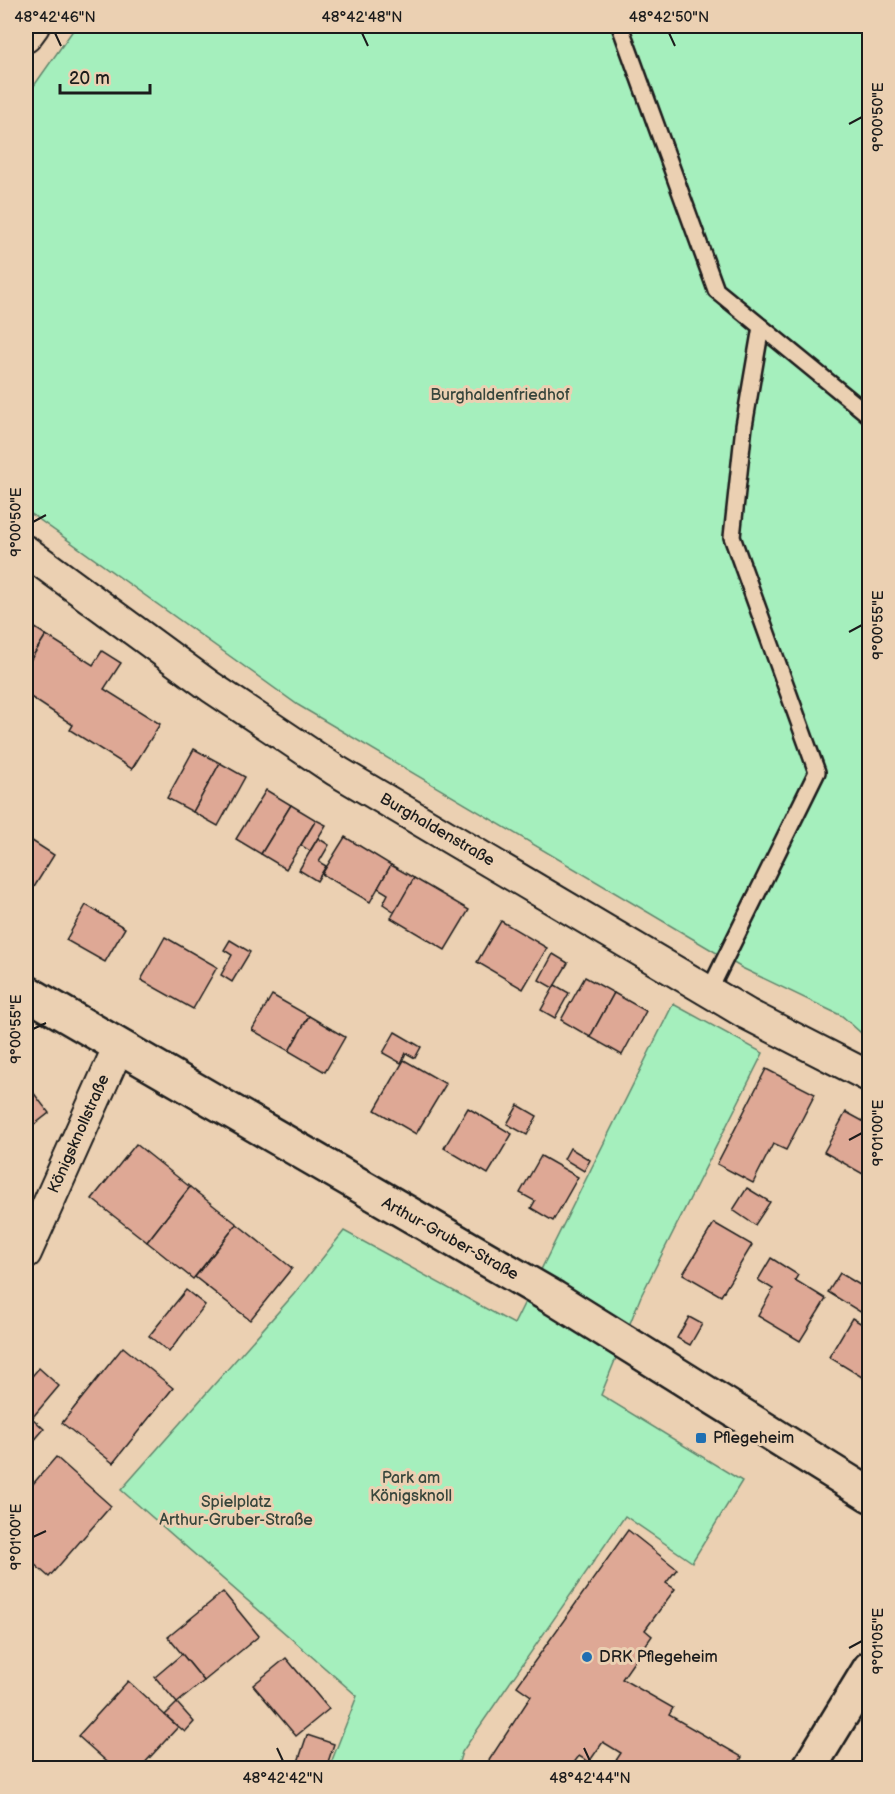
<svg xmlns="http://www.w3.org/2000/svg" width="895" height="1794" viewBox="0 0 895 1794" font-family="'Balsamiq Sans',sans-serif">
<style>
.green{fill:#a5efbd;stroke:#60866c;stroke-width:1.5}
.building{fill:#dea895;stroke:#1c1c1c;stroke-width:1.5}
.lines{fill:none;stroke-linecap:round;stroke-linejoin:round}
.lane-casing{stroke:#1c1c1c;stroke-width:20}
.street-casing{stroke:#1c1c1c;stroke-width:34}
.secondary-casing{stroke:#1c1c1c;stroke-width:38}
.lane{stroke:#ebd0b2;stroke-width:15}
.street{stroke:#ebd0b2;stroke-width:30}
.secondary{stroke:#ebd0b2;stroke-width:33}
.ticks{fill:none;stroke:#1c1c1c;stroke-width:2}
.poi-dot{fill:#1f6fb2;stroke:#ebd0b2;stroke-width:2}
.labels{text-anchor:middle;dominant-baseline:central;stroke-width:6;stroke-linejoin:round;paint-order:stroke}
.park-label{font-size:16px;fill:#37463c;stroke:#ebd0b2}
.street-label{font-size:16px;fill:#1c1c1c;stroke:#ebd0b2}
.poi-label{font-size:16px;fill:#1c1c1c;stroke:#ebd0b2;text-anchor:start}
.neatline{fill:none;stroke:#1c1c1c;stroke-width:2}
.ticks-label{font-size:15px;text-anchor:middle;fill:#1c1c1c}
</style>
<rect width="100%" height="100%" fill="#ebd0b2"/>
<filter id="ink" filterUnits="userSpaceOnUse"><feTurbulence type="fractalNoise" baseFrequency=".0167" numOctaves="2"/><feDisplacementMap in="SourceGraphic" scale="12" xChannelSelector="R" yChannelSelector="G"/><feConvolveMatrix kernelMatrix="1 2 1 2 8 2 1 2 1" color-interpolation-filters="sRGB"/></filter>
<g filter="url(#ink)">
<!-- green -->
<g class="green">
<polygon points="76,26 869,26 869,1040 842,1016 742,968 298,705 26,510 26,97"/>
<polygon points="673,1004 763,1053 641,1296 601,1395 742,1481 692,1562 625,1516 462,1752 457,1768 329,1768 357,1696 121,1490 294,1294 344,1231 514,1324"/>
</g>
<!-- building -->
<g class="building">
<polygon points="26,622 46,635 26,667"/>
<polygon points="46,635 93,665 102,651 121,663 104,689 160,724 132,769 70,730 73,725 26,694 26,667"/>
<polygon points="194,749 220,763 193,812 167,798"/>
<polygon points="220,763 245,777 218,826 193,812"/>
<polygon points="266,790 291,805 261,854 236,839"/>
<polygon points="291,805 316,820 286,869 261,854"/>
<polygon points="316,820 326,825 310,851 301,845"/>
<polygon points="26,837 54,855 26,900"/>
<polygon points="345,837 391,865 370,902 322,874"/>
<polygon points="318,838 329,845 319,862 326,866 317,881 299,870"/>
<polygon points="391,865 414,878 395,912 383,904 388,894 378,888"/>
<polygon points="414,878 469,910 445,950 391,918"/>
<polygon points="86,905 125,928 105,962 66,940"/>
<polygon points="501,921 547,948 523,989 477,962"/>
<polygon points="165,937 217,967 193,1009 141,980"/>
<polygon points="230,940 250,952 232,982 221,975 232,955 224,950"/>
<polygon points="553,954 568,963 553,988 539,980"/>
<polygon points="585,977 614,993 590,1037 561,1020"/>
<polygon points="555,985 569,993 555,1018 541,1010"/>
<polygon points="614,993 646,1011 622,1055 590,1037"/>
<polygon points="272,995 309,1016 289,1051 252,1030"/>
<polygon points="309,1016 345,1037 325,1072 289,1051"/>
<polygon points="395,1032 421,1047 415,1058 406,1053 401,1063 383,1053"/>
<polygon points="404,1060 446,1084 416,1134 375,1110"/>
<polygon points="766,1069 815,1094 786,1150 773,1144 753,1183 717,1164"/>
<polygon points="26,1083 49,1113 26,1131"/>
<polygon points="518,1105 537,1116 527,1135 507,1124"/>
<polygon points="468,1108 512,1134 488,1174 444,1148"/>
<polygon points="846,1112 870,1125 870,1164 863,1174 824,1152"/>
<polygon points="136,1144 190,1187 147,1242 92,1199"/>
<polygon points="570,1148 590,1160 584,1171 564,1159"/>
<polygon points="541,1156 578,1177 553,1221 531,1208 535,1201 520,1193"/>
<polygon points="190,1187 237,1224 193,1279 147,1242"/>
<polygon points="747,1188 770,1202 755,1225 733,1210"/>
<polygon points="714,1223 752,1245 721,1296 683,1274"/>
<polygon points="237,1224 292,1268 250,1320 195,1277"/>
<polygon points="771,1258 798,1275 795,1280 826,1299 800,1341 758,1316 773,1289 758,1280"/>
<polygon points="840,1273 870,1291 870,1318 828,1292"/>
<polygon points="186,1290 205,1305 169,1352 149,1336"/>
<polygon points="689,1317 702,1324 690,1345 677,1338"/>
<polygon points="852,1318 867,1327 870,1322 870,1382 829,1357"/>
<polygon points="123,1347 173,1388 113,1463 62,1423"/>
<polygon points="39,1368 59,1386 32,1418 44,1429 26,1450 26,1383"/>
<polygon points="56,1457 111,1506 49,1577 26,1557 26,1492"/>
<polygon points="628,1530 677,1569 666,1583 675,1589 645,1630 652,1636 622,1679 673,1708 669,1715 742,1757 736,1768 611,1768 621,1753 603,1742 589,1762 579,1756 570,1768 484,1768 531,1696 517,1686"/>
<polygon points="223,1592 259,1636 204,1681 168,1637"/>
<polygon points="182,1654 204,1681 177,1703 155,1677"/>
<polygon points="286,1658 329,1709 296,1736 253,1685"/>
<polygon points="128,1681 178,1727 140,1768 114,1768 78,1736"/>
<polygon points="177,1703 194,1722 185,1732 165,1715"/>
<polygon points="307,1735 334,1744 326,1768 296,1768"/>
</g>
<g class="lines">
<!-- lane casing -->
<g class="lane-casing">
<g id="lane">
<polyline points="620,26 716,290 870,416"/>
<polyline points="713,983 817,772 732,537 744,426 761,327"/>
</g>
</g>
<!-- street casing -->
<g class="street-casing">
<g id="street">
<polyline points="26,37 34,26"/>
<polyline points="26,551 211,687 335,770 747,1014 870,1077"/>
<polyline points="26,1253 118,1048"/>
</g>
</g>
<!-- secondary casing -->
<g class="secondary-casing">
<g id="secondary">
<polyline points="26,992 554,1298 870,1495"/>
<polyline points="809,1768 870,1668"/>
</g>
</g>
<!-- lane -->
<use href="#lane" class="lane"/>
<!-- street -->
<use href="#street" class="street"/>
<!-- secondary -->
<use href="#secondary" class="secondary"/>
</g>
</g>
<!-- ticks -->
<path class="ticks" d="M55,33L61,46M362,33L368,46M669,33L675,46M849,124L862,117M33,522L46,515M849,632L862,625M33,1029L46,1023M849,1140L862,1133M33,1537L46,1531M849,1648L862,1641M277,1748L283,1761M584,1748L590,1761"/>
<!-- markers -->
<g class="poi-dot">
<rect x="695" y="1432" width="12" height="12" rx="3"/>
<circle cx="587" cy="1657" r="6"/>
</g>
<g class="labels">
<!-- park labels -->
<g class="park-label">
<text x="500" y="395">Burghaldenfriedhof</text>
<text x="411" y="1478">Park am<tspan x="411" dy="18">Königsknoll</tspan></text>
<text x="236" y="1502">Spielplatz<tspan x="236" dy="18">Arthur-Gruber-Straße</tspan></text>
</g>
<!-- street labels -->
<g class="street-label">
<text transform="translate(437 830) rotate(30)">Burghaldenstraße</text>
<text transform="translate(79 1134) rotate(-66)">Königsknollstraße</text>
<text transform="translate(450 1239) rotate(29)">Arthur-Gruber-Straße</text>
</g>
<!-- poi labels -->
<g class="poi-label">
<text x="713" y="1438">Pflegeheim</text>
<text x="599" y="1657">DRK Pflegeheim</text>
</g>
</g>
<!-- margin -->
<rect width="895" height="1794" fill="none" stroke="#ebd0b2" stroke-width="66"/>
<!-- scale -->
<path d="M60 84v9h90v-9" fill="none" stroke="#1c1c1c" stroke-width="3"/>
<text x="69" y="84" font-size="18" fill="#1c1c1c" stroke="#ebd0b2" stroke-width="4.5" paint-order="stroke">20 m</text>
<rect x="33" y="33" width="829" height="1728" class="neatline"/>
<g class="ticks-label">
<text x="55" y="22">48°42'46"N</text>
<text x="362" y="22">48°42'48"N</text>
<text x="669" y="22">48°42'50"N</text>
<text transform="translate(878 117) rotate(-90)" y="5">9°00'50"E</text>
<text transform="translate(16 522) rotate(-90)" y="5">9°00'50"E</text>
<text transform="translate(878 625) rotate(-90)" y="5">9°00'55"E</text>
<text transform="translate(16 1029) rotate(-90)" y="5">9°00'55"E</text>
<text transform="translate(878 1133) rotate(-90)" y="5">9°01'00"E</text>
<text transform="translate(16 1537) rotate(-90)" y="5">9°01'00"E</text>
<text transform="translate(878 1641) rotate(-90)" y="5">9°01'05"E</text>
<text x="283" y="1783">48°42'42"N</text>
<text x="590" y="1783">48°42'44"N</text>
</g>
</svg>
